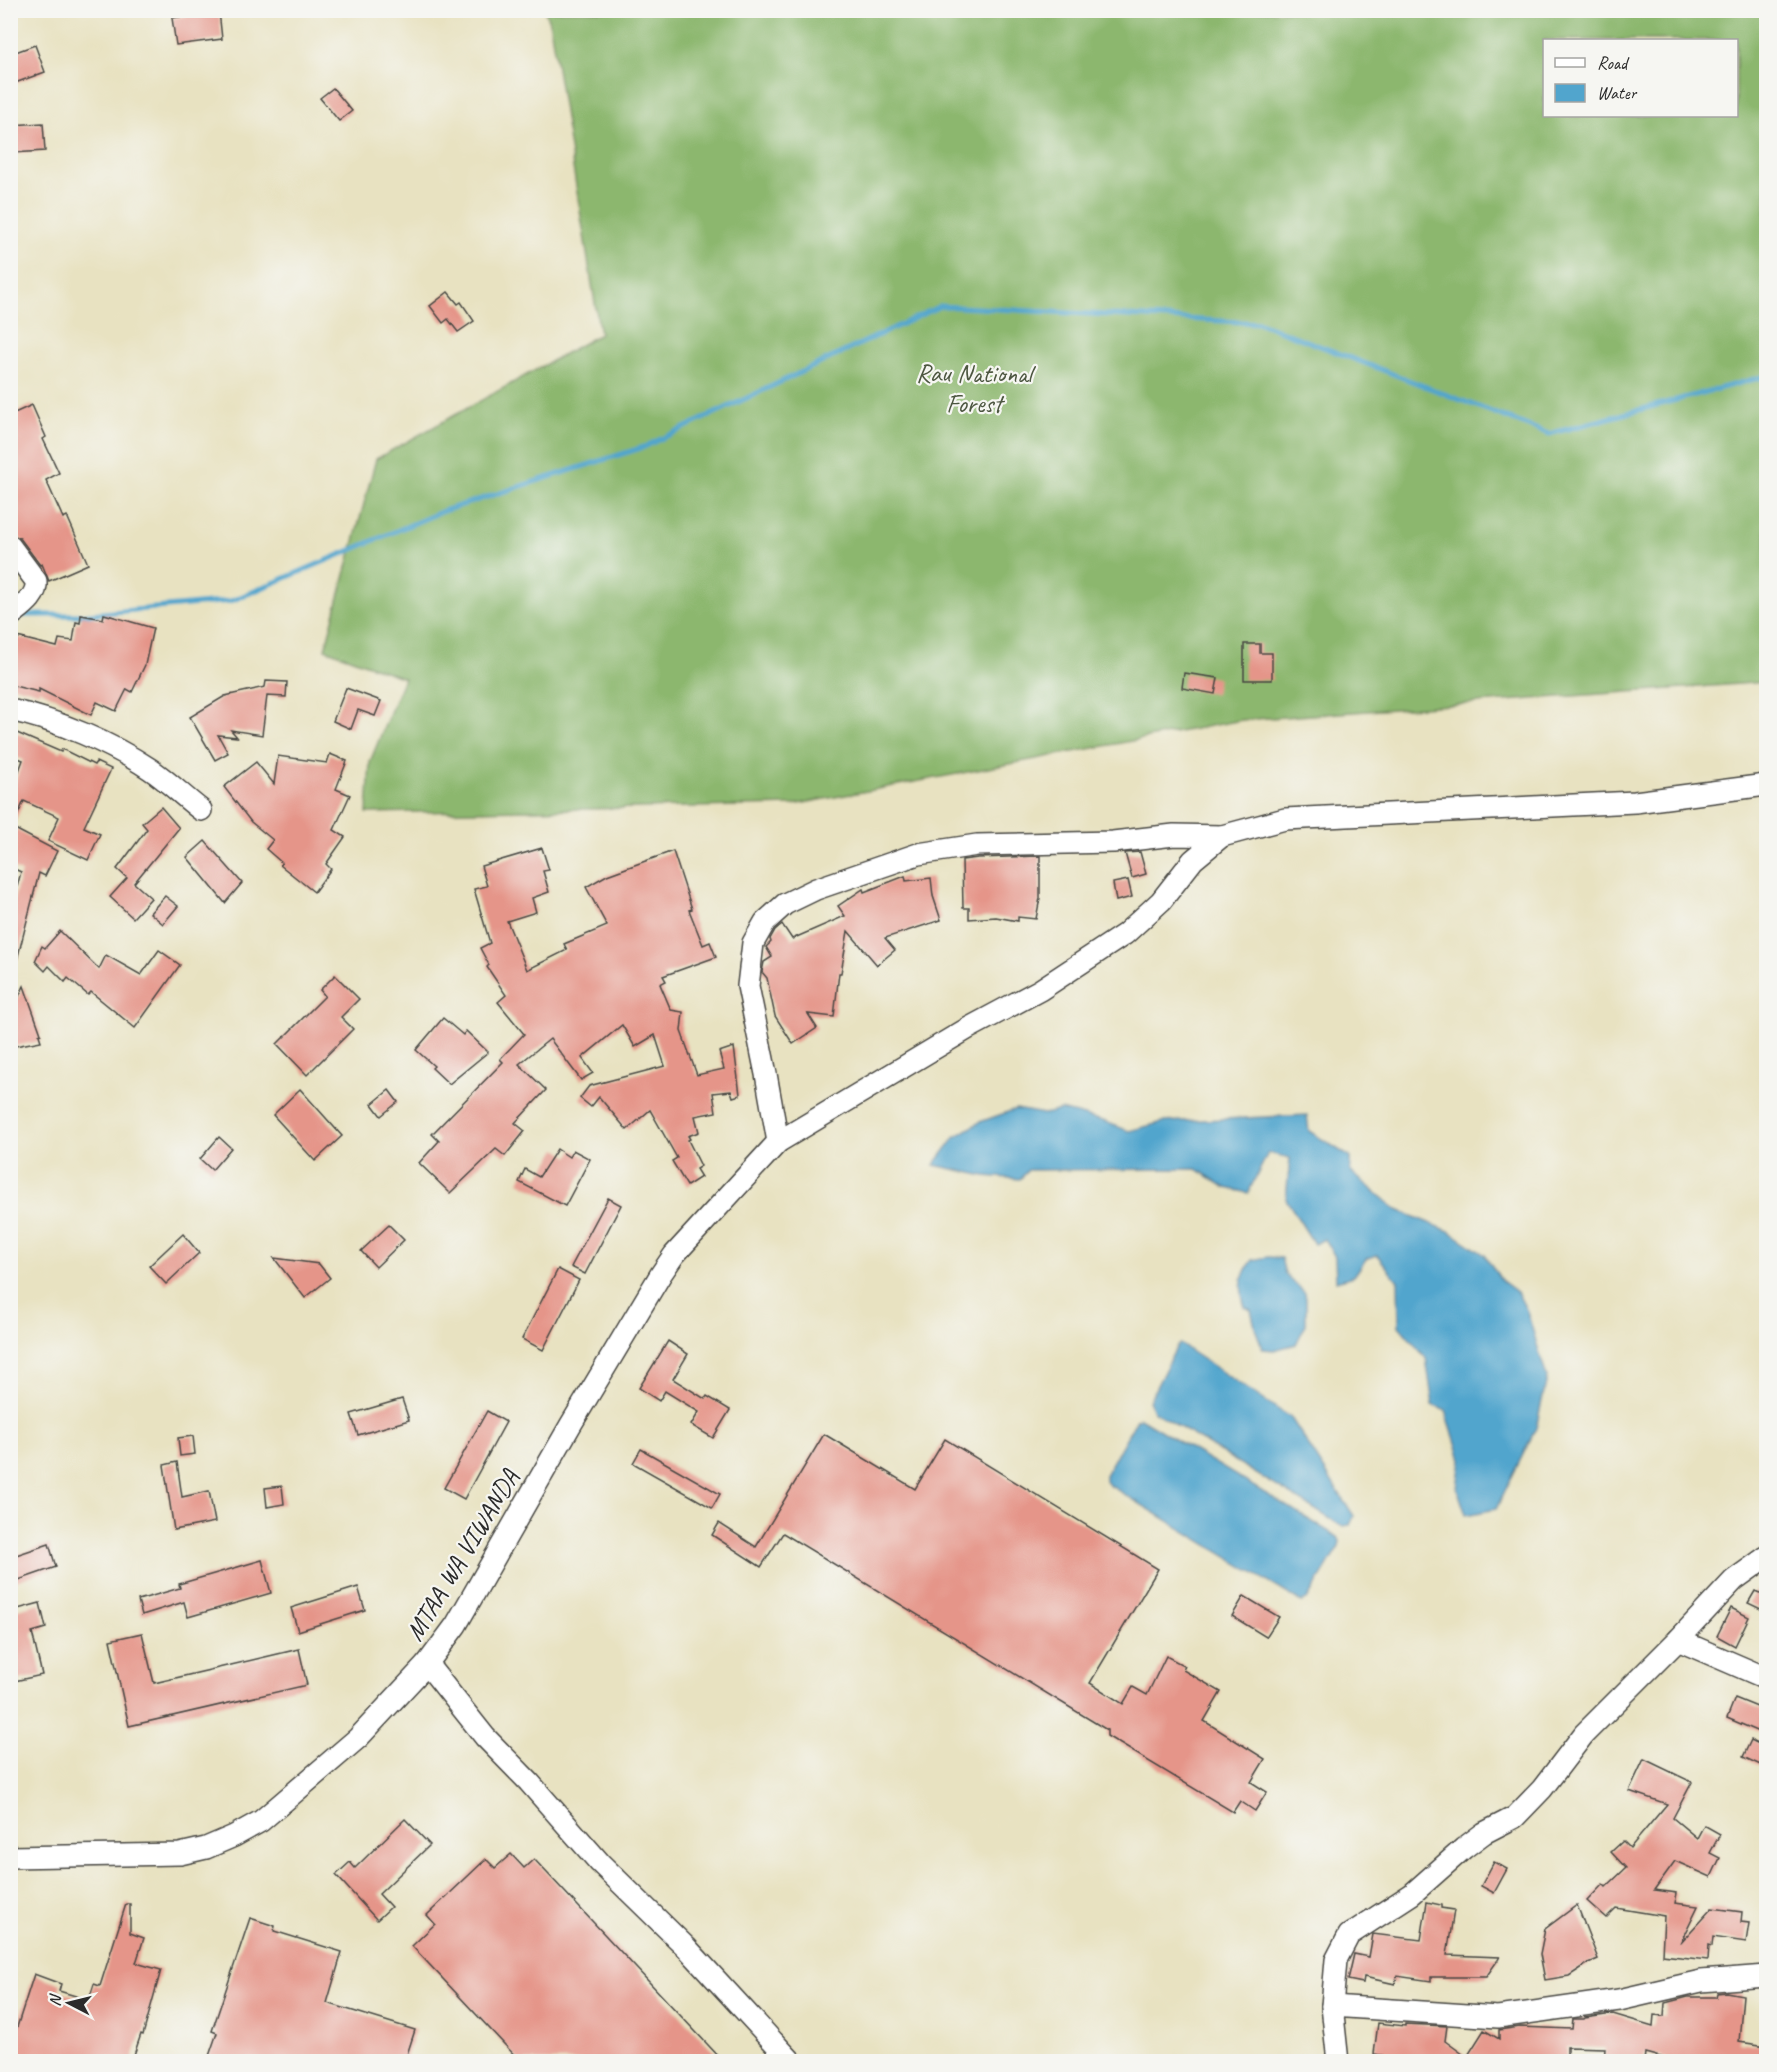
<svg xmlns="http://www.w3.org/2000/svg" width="1777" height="2072" viewBox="0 0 1777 2072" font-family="Caveat,sans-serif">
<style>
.forest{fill:#8cb76e;stroke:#5c714c;stroke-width:1.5;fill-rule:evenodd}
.water{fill:#51a5cd;stroke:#3e687c;stroke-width:1.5}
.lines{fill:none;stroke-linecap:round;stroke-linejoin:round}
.stream{stroke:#51a5cd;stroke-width:5}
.building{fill:#e59589}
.minor-casing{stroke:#474642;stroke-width:24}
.minor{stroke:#fff;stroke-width:21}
.labels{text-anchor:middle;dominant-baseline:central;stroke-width:4.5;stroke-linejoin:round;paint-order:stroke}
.park-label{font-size:26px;fill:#4c5640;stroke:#f6f6f2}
.street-label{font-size:26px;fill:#2b2b2b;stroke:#f6f6f2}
</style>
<rect width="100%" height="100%" fill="#f6f6f2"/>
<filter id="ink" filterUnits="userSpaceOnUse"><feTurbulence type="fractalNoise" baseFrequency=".0167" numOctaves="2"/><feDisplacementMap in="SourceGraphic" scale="12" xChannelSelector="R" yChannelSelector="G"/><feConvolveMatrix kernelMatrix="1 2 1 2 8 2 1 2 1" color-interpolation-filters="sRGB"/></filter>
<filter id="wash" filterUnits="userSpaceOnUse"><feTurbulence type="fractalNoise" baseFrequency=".008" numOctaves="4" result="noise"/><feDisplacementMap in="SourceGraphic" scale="24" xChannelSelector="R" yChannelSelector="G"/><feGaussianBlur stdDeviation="1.35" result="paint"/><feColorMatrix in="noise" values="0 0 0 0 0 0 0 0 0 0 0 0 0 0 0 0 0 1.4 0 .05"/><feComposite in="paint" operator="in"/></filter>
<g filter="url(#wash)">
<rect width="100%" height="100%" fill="#e8e2c1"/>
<!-- forest -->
<path class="forest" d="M545,11H1766V682L1242,720L793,805L367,813L370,762L404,678L325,649L376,459L600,334L550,25ZM1544,40H1736V116H1544Z"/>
<!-- water -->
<g class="water">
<polygon points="1016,1109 1044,1114 1061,1110 1103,1121 1129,1131 1163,1122 1307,1115 1309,1131 1350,1157 1350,1171 1397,1210 1449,1231 1485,1255 1501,1280 1517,1292 1527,1311 1547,1378 1536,1428 1496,1509 1466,1515 1457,1488 1461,1459 1446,1411 1433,1405 1426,1358 1399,1326 1398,1281 1377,1255 1366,1259 1354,1276 1336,1281 1335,1257 1325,1239 1314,1244 1286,1199 1290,1158 1268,1153 1248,1193 1226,1188 1197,1169 1028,1170 1020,1179 985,1176 934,1165 955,1137 980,1122"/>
<path d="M1268,1257L1281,1258L1285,1274L1305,1293L1306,1299V1324L1296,1344L1274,1350L1263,1349L1256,1331L1251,1310L1245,1307C1239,1288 1240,1276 1252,1260Z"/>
<polygon points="1180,1344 1291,1418 1354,1516 1350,1525 1342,1526 1153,1411 1149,1401 1177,1346"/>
<polygon points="1140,1418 1338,1537 1340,1541 1339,1547 1307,1600 1302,1602 1298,1600 1109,1485 1105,1480 1105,1475 1137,1419"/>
</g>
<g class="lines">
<!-- stream -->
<polyline class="stream" points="24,615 80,615 231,601 443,511 644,447 940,306 1260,323 1549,434 1766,376"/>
</g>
<g id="blocks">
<!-- building -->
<g class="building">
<polygon points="219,11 222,39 176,45 172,18"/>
<polygon points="35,45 45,72 15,83 10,71 10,54"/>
<polygon points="333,88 352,111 339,121 320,98"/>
<polygon points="43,123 45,151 12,153 11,125"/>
<polygon points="448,292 458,304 461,302 474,321 458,332 448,319 443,323 430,306"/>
<polygon points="32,405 46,437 43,439 59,473 46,480 63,518 67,516 88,564 49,581 42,564 40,565 20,538 10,534 10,415"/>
<polygon points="104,614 153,628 145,665 132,692 127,689 116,711 97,702 91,715 39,689 39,692 10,685 10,661 17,637 57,647 59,639 73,641 76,622 80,623 81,615 103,619"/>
<polygon points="1244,644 1260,644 1260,653 1272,653 1272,680 1244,680"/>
<polygon points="1184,673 1218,678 1215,694 1182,688"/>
<polygon points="266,681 287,682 286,697 267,696 262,735 231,730 237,737 218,735 228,753 215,760 190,717 225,696 265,687"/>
<polygon points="346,688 381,701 375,716 358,710 351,729 333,721"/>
<polygon points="10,730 61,752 62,749 94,765 96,762 111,769 84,827 100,834 88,860 48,841 59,817 24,801 10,832 10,795 23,760 10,755"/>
<polygon points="330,754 347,761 336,789 350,795 334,830 345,837 326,864 331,869 314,892 280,865 282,863 266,849 273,840 251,822 224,787 256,762 274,784 278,756 327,763"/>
<polygon points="161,807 179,828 134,883 151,898 133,918 110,897 127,878 117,869 147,829 142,823"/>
<polygon points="15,829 57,851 45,876 39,873 16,964 10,963 10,913 21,872 10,867 10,837"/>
<polygon points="205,841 242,883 225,903 187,857"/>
<polygon points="542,848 549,870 543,871 549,892 532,898 536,912 507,921 527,970 567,950 564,944 607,926 586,887 607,875 673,851 692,909 689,910 703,945 710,942 716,957 663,976 666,981 660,984 671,1010 683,1012 681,1031 697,1075 724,1069 719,1052 734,1047 740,1095 733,1097 731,1091 713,1093 716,1112 695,1116 699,1132 688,1136 690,1139 688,1140 701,1166 696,1169 701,1177 687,1186 672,1161 677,1158 650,1110 627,1130 599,1097 591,1107 580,1098 589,1086 665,1066 655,1035 635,1047 622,1025 582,1058 593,1073 581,1080 550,1039 519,1064 546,1090 515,1123 525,1131 505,1156 496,1149 450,1193 419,1163 439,1141 432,1134 503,1062 500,1059 524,1034 498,1002 506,995 487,967 489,965 480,948 490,943 474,889 487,886 481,866"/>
<polygon points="1140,852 1146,874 1132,878 1125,853"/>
<polygon points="1040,856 1040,898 1036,919 1018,917 1018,921 996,917 969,919 969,908 963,908 962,860 978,858"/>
<polygon points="905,876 906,881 931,878 933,896 941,920 885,938 895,950 877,965 848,931 841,973 839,973 834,1017 808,1014 817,1028 793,1044 775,1016 767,978 762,972 764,962 772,957 766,947 771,942 770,939 775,930 782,924 792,939 845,916 838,906 863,889 864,892"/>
<polygon points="1128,880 1132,897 1116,901 1113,883"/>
<polygon points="165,896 178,906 163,924 150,913"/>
<polygon points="60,931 99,969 106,955 141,975 159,950 180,965 135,1028 91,992 88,995 68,978 65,982 49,966 45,971 35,961 42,946 45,948"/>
<polygon points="335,975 359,999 341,1017 353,1029 307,1075 277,1044 325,996 320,990"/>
<polygon points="24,986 41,1034 39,1035 41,1041 10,1047 10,995 18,998"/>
<polygon points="443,1018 463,1035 466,1031 488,1052 449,1084 432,1068 434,1066 416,1050"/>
<polygon points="300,1089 342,1136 315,1161 273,1115"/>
<polygon points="389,1090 398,1102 381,1116 372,1104"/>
<polygon points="219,1137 231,1148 212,1170 200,1159"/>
<polygon points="557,1149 569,1157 573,1150 590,1159 565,1206 519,1182 525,1169 539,1177"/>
<polygon points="608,1198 621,1205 585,1274 571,1267"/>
<polygon points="389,1225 404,1240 376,1267 361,1251"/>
<polygon points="183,1234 199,1253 166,1284 149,1266"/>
<polygon points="274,1258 319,1264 330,1278 305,1298"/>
<polygon points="558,1269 579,1280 543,1350 522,1339"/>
<polygon points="668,1341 688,1354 673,1379 705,1399 707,1396 730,1410 713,1438 691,1425 699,1412 665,1391 659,1401 639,1388"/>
<polygon points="402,1399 409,1420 358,1435 351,1414"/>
<polygon points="487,1411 506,1422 464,1499 444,1488"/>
<polygon points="824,1434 915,1489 945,1439 1158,1569 1090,1683 1123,1704 1133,1687 1147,1695 1166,1656 1185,1666 1183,1670 1221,1692 1204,1721 1265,1759 1251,1782 1267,1792 1255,1811 1240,1801 1233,1812 1107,1736 1107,1730 783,1533 761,1567 712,1535 719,1523 756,1547"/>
<polygon points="193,1436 195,1454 180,1456 178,1438"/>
<polygon points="641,1449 720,1494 712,1508 633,1463"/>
<polygon points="177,1462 182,1497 209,1491 215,1522 174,1530 164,1465"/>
<polygon points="282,1486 284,1504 267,1507 265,1488"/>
<polygon points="49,1544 56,1567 10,1583 10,1557"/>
<polygon points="262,1560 271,1593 188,1617 184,1602 142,1615 138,1600 180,1588 179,1584"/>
<polygon points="358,1587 365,1610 298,1631 291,1608"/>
<polygon points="1755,1591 1767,1596 1767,1612 1748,1603"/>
<polygon points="1244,1596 1279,1617 1266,1637 1232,1616"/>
<polygon points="40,1603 46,1628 32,1632 42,1675 10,1682 10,1611"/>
<polygon points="1731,1608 1749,1617 1735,1646 1717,1636"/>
<polygon points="142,1633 154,1683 299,1649 307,1685 129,1726 110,1640"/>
<polygon points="1735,1698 1767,1711 1767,1721 1762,1733 1727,1718"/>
<polygon points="1751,1740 1767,1748 1767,1768 1743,1757"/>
<polygon points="1644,1759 1692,1782 1673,1818 1697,1838 1704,1825 1720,1834 1710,1853 1720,1858 1711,1877 1675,1861 1654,1890 1677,1893 1675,1903 1698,1906 1680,1943 1712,1908 1742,1912 1741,1922 1749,1923 1746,1942 1713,1937 1712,1946 1709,1945 1708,1960 1662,1955 1664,1916 1616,1908 1606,1918 1587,1901 1603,1884 1606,1887 1626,1868 1611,1852 1623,1841 1630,1848 1667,1804 1629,1791"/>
<polygon points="405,1819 430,1845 379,1894 391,1907 377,1920 336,1875 350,1862 355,1868"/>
<polygon points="511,1854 524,1868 534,1859 723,2061 520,2061 412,1946 435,1924 427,1915 486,1859 495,1868"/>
<polygon points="1494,1862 1507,1869 1494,1893 1481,1886"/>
<polygon points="1427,1902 1441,1905 1441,1908 1454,1910 1447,1955 1500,1957 1486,1977 1431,1977 1431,1981 1397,1976 1395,1984 1364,1977 1363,1983 1348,1980 1354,1954 1369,1957 1373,1934 1421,1940"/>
<polygon points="126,1904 130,1904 130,1933 144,1938 136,1963 161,1970 143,2035 141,2034 132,2061 10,2061 10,2049 34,1974 61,1984 59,1991 89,2000 94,1984 100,1986"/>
<polygon points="1577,1905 1598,1959 1589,1963 1569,1976 1545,1980 1540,1954 1545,1929"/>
<polygon points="250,1918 275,1926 274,1931 342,1952 327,2003 415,2030 405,2061 228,2061 209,2056 217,2033 212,2031"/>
<polygon points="1726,1992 1743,1995 1739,2042 1767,2046 1765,2061 1675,2061 1645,2053 1644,2061 1604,2061 1605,2048 1567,2047 1567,2061 1396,2061 1398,2058 1374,2054 1378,2023 1405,2026 1405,2024 1447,2026 1445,2041 1467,2057 1484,2030 1499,2039 1499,2030 1520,2027 1572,2029 1573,2019 1584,2019 1585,2018 1613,2014 1653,2026 1654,2015 1664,2016 1665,2003 1688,1997 1716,1997 1717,1993"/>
</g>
</g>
</g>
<g filter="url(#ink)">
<use href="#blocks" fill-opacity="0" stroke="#474642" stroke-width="1.5"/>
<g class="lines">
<!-- minor casing -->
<g class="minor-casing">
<g id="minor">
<path d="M10,546L36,581C38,597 21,607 10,616"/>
<path d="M10,710C57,720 111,743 150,769C168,781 184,797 201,810"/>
<polyline points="778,1142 766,1074 748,986 753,943 765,922 785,904 816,889 918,854 977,845 1113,842 1174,835 1222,836"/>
<polyline points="1678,1640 1766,1678"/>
<polyline points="427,1664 485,1737 529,1782 600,1863 686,1947 792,2062"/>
<polyline points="10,1857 180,1854 206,1848 234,1836 261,1821 358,1738 427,1664 456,1625 570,1426 661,1274 674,1255 778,1142 967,1029 1040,990 1125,934 1161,901 1193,860 1222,836 1285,819 1635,802 1766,785"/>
<polyline points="1332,2006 1498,2017 1619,2000 1701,1981 1766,1976"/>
<polyline points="1338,2062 1332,2006 1336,1960 1349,1935 1412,1894 1464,1848 1484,1833 1515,1817 1542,1789 1584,1734 1678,1640 1734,1580 1766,1557"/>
</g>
</g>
<!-- minor -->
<use href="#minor" class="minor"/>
</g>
</g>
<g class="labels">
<!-- park labels -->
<g class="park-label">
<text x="974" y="373">Rau National<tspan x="974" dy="30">Forest</tspan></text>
</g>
<!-- street labels -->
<g class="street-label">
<text transform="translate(462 1555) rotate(-59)">MTAA WA VIWANDA</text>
</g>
</g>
<!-- margin -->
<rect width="1777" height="2072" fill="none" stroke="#f6f6f2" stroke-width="36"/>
<!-- legend -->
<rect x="1543" y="39" width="195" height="78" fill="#f6f6f2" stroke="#a5a5a2" stroke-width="1.5"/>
<rect x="1555" y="58" width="30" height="9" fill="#ffffff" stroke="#a5a5a2" stroke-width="1.5"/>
<text x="1597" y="69" font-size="18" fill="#2b2b2b">Road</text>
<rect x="1555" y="84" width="30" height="18" fill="#51a5cd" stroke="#a5a5a2" stroke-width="1.5"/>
<text x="1597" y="99" font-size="18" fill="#2b2b2b">Water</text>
<!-- north arrow -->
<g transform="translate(69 2003) rotate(277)" stroke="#f6f6f2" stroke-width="4.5" paint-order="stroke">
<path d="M0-4.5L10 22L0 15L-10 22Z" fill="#2b2b2b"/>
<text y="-9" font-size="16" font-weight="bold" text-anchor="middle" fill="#2b2b2b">N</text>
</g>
</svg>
